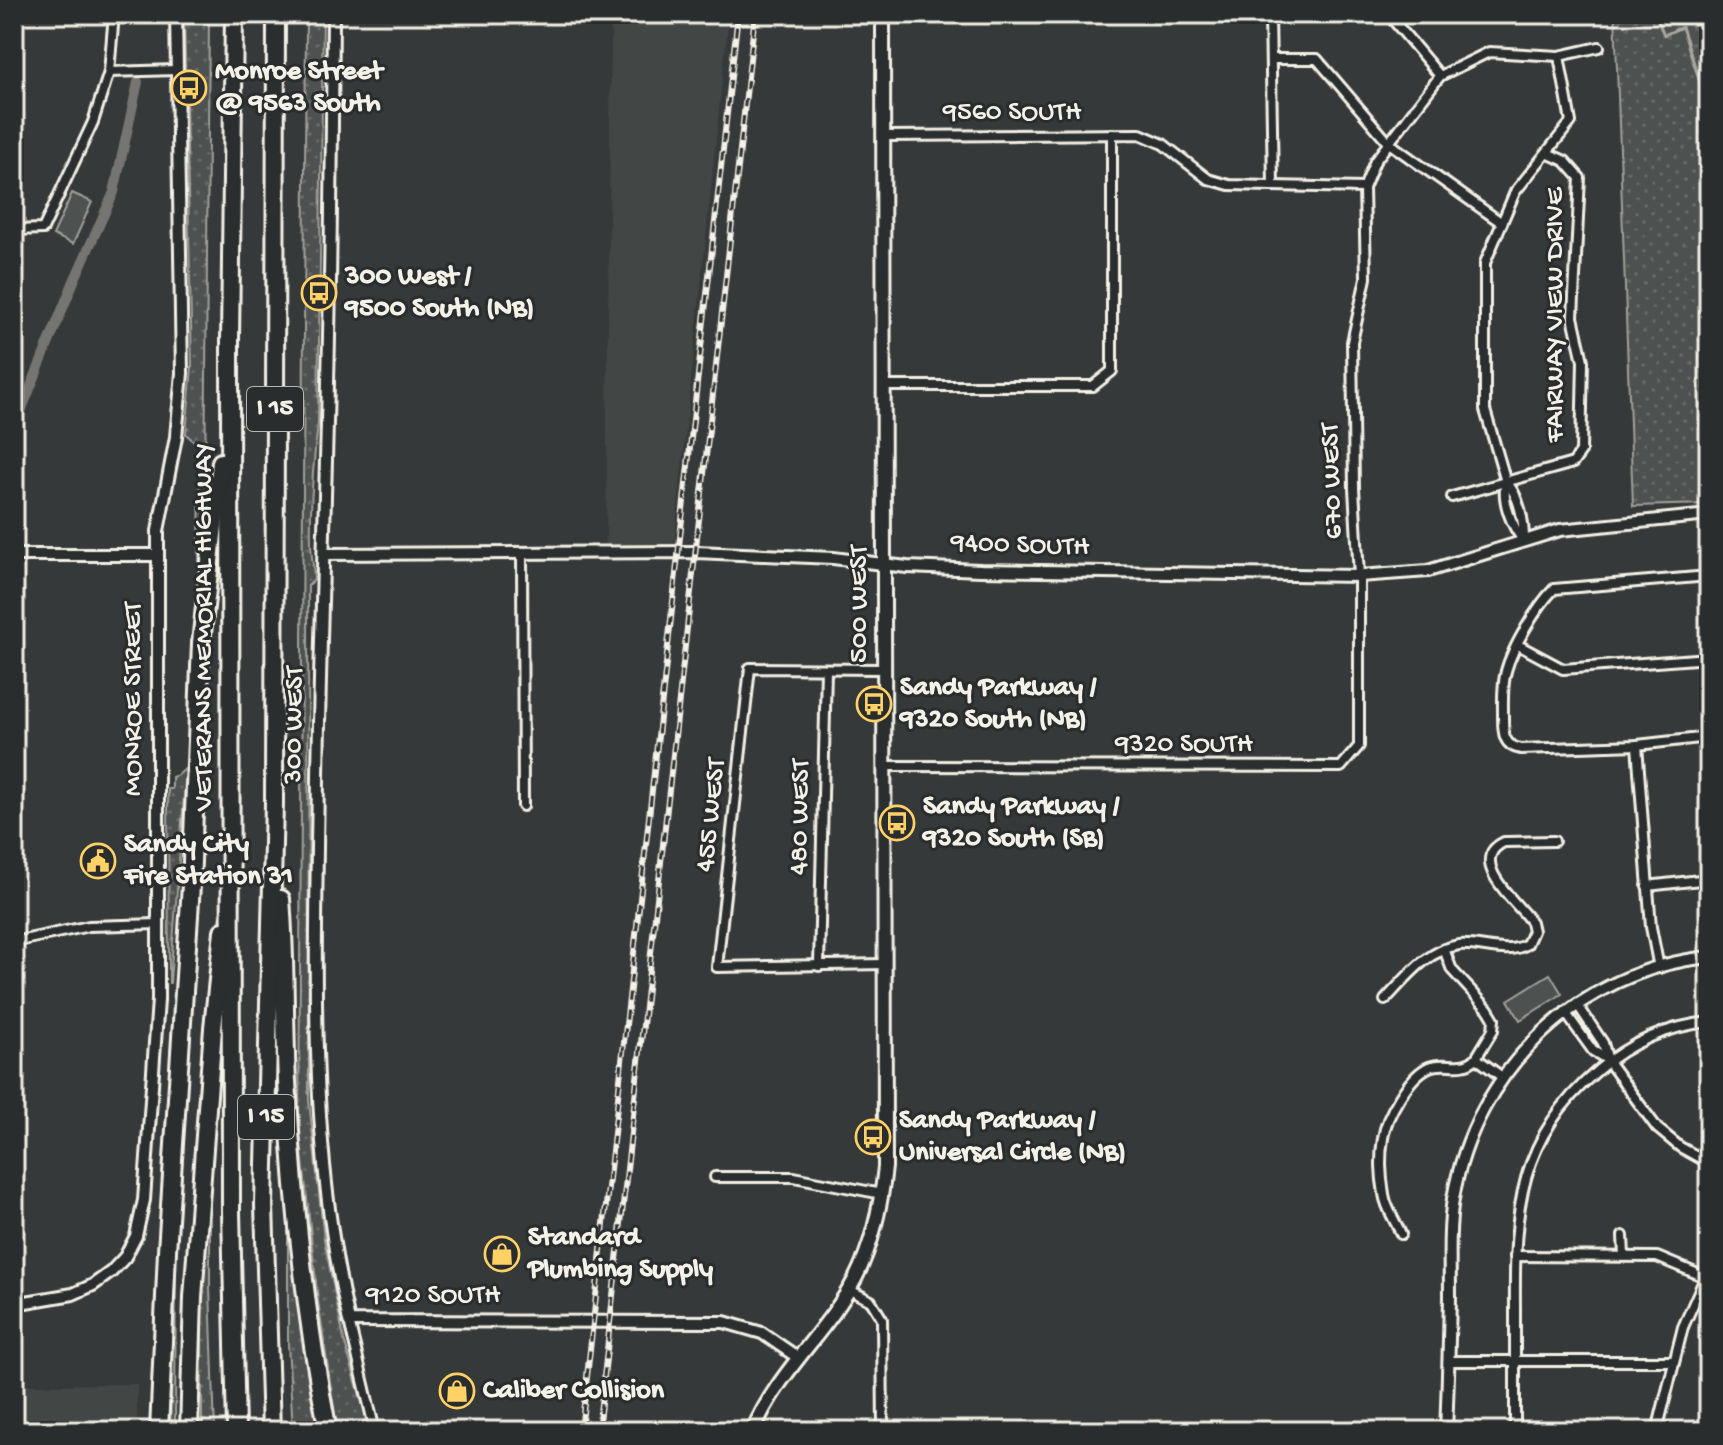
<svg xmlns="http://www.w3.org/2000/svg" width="1723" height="1445" viewBox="0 0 1723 1445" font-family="'Gochi Hand',sans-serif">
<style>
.built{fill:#434645}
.grass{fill:url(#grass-dots);stroke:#a1a19c;stroke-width:2}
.garden{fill:#4e514f;stroke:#a1a19c;stroke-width:2}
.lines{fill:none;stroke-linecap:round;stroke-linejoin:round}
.stream{stroke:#a8a7a1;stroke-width:3}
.canal{stroke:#757572;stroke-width:10}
.minor-casing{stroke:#f4f1e8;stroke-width:14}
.tertiary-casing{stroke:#f4f1e8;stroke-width:16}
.secondary-casing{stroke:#f4f1e8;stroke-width:18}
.motorway-casing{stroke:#f4f1e8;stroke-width:22}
.minor{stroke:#2a2d2e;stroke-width:8}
.tertiary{stroke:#2a2d2e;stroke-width:10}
.secondary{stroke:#2a2d2e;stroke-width:12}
.motorway{stroke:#2a2d2e;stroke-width:16}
.rail-casing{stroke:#f4f1e8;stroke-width:6}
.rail{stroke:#2a2d2e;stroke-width:3;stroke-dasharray:9;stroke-linecap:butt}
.labels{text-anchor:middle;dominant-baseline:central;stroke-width:6;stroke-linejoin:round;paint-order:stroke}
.shield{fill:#2a2d2e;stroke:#b7b6b0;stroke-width:2}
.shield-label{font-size:26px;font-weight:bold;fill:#f4f1e8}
.poi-label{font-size:28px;font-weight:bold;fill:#f4f1e8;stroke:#2a2d2e;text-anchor:start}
.street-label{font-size:28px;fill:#f4f1e8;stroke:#2a2d2e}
</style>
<defs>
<pattern id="grass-dots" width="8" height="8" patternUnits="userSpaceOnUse" patternTransform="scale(2)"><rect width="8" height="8" fill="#4e514f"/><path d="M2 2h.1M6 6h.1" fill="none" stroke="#686a68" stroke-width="1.8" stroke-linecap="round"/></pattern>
</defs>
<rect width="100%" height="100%" fill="#363939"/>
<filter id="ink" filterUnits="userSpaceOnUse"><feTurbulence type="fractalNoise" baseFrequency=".0125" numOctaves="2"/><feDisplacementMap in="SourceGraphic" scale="16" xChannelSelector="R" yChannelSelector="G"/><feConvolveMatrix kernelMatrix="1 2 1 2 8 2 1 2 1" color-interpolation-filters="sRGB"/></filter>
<g filter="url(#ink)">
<!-- built -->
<g class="built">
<polygon points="611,14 729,14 674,545 606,545"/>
<polygon points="137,1384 137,1431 14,1431 14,1385"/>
</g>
<!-- grass -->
<g class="grass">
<polygon points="184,14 209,14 205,498 201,574 199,574 200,450 198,445 186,434 192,367"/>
<path d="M306,14H323L318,424C313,463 310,503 311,543C311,555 314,567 314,580L308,586L309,1101L324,1239L344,1340L367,1420L357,1431L337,1429L318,1301L299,1124Z"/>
<polygon points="1615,14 1709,14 1709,504 1633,506"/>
<polygon points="186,768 170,983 169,983 168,789 172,789 172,777 178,775"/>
<polygon points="210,1177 210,1288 215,1431 202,1431 202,1290"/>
<polygon points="288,1214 289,1214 302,1326 319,1431 293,1431 288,1344"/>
<polygon points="176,1255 175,1431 170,1431"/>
</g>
<!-- garden -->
<g class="garden">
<polygon points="72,193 92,202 73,244 53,235"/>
<polygon points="1550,974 1562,994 1520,1020 1508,1000"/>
</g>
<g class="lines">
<!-- stream -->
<polyline class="stream" points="1648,14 1656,16 1664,35 1682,27 1705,97 1709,100"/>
<!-- canal -->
<polyline class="canal" points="14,428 74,281 114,192 138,82"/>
<!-- minor casing -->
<g class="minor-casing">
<g id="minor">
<polyline points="1270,14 1273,186"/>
<polyline points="1388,14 1440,76"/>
<polyline points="1271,59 1317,59 1389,143 1502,223"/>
<polyline points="109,72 176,70"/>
<polyline points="884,136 1140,134 1163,144 1208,179 1229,185 1364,188"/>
<polyline points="14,230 43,229 93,122 109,72 114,14"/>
<polyline points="885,386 1093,386 1112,371 1112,134"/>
<path d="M1506,482C1501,501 1512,527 1524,541"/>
<polyline points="1452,497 1573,463 1581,452 1583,361 1573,317 1580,178 1565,161 1547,153"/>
<path d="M1524,541C1524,522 1520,496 1506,482L1485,410V263L1515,192L1571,122L1559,56"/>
<polyline points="522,553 523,806"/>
<path d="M1709,576L1554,589C1537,606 1512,648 1506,671C1502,685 1503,701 1503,715C1503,731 1502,746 1521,749L1637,745L1709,737"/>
<polyline points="1518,645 1563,669 1709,658"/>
<polyline points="883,669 750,668 717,967 885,964"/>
<polyline points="1637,745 1651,927 1659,968"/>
<polyline points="884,766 1341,767 1359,746 1359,576 1354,488 1352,342 1366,278 1364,188 1375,161 1440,76 1489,52 1559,56 1599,47"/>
<polyline points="1647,886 1709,879"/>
<polyline points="14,942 89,926 159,924"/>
<polyline points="1444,949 1452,970 1488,1009 1494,1019 1493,1030 1476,1058"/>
<polyline points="819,966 826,669"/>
<path d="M1385,1000C1406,978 1427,950 1459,945C1481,943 1508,956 1527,944L1533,931L1531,922C1518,903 1465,861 1504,842L1554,841"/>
<polyline points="1577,1004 1603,1043 1608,1061 1657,1128 1680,1147 1709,1163"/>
<polyline points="1565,1012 1593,1051 1608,1060"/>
<polyline points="715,1177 794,1177 882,1194"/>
<path d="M1401,1234C1395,1220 1386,1209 1384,1194C1381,1177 1380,1155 1383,1138C1386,1116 1409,1076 1429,1067C1444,1060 1463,1072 1476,1058L1502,1077"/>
<polyline points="1623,1236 1624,1256"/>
<polyline points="1515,1256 1657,1257 1705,1277"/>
<polyline points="848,1289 871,1301 882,1319 883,1431"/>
<polyline points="349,1321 375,1431"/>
<polyline points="1449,1361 1674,1361"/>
<path d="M1515,1431C1515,1390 1515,1349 1515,1308C1514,1210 1518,1138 1598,1070C1629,1043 1668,1026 1709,1022"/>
<polyline points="1657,1431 1683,1327 1709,1269"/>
</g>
</g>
<!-- tertiary casing -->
<g class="tertiary-casing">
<g id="tertiary">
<path d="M333,14C332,137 331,260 328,382C325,514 320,645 318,777C316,959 307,1142 349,1321L724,1322L762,1333L797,1357"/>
<polyline points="324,554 696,552 833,558 907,567 981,570 1359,576 1428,571 1560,530 1709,515"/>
<polyline points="14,555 158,555"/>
<polyline points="14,1304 73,1294 93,1285 111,1272 125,1257 136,1236 144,1200 158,1000 158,531 176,437 182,373 176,14"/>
<path d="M1446,1431C1448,1386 1449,1341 1450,1297C1450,1264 1448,1231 1453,1199C1474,1071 1579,970 1709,957"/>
</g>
</g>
<!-- secondary casing -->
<g class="secondary-casing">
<path id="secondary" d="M753,1431C778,1371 826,1333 855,1279C873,1244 881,1205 885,1167L883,14"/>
</g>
<!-- motorway casing -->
<g class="motorway-casing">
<g id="motorway">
<polyline points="234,14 230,341 231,1211 236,1431"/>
<path d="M281,899C286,960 284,1021 287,1081C293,1198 305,1316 328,1431"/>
<polyline points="159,1431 167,1251 191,885 201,643 221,462"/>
<polyline points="189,1431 193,1297 213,1028 223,931"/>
<polyline points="271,1431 264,1205 274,803 276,14"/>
</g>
</g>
<!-- minor -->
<use href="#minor" class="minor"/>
<!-- tertiary -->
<use href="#tertiary" class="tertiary"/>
<!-- secondary -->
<use href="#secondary" class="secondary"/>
<!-- motorway -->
<use href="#motorway" class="motorway"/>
<!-- rail casing -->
<g class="rail-casing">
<g id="rail">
<polyline points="581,1431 738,14"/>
<polyline points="598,1431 755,14"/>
</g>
</g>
<!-- rail -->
<use href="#rail" class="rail"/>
</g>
</g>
<!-- icons -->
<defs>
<g id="bus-ring" transform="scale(1.8)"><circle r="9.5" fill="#2a2d2e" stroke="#ffd166" stroke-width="1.5"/><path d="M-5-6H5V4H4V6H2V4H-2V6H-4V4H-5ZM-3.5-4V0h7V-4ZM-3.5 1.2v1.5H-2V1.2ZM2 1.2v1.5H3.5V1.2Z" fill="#ffd166"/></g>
<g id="civic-ring" transform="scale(1.8)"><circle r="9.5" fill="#2a2d2e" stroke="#ffd166" stroke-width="1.5"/><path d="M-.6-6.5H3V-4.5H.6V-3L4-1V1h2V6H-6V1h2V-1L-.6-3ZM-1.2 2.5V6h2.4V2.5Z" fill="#ffd166"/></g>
<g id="shop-ring" transform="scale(1.8)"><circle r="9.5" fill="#2a2d2e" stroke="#ffd166" stroke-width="1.5"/><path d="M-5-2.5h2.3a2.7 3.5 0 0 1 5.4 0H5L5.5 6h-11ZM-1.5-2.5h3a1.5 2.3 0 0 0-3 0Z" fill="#ffd166"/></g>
</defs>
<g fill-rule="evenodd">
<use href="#bus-ring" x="189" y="88"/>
<use href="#bus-ring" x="319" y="293"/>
<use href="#bus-ring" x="874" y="704"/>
<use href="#bus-ring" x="897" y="823"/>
<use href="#civic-ring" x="98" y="861"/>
<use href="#bus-ring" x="873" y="1137"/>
<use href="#shop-ring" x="502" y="1254"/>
<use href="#shop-ring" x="457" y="1391"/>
</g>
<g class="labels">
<!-- shield labels -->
<g class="shield">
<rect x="247" y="387" width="56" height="44" rx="6"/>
<rect x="238" y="1095" width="56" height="44" rx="6"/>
</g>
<g class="shield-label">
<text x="275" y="409">I 15</text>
<text x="266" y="1117">I 15</text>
</g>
<!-- poi labels -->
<g class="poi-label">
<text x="215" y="72">Monroe Street<tspan x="215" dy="32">@ 9563 South</tspan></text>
<text x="345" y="277">300 West /<tspan x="345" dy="32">9500 South (NB)</tspan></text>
<text x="900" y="688">Sandy Parkway /<tspan x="900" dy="32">9320 South (NB)</tspan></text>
<text x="923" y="807">Sandy Parkway /<tspan x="923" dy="32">9320 South (SB)</tspan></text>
<text x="124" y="845">Sandy City<tspan x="124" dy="32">Fire Station 31</tspan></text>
<text x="899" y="1121">Sandy Parkway /<tspan x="899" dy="32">Universal Circle (NB)</tspan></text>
<text x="528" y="1238">Standard<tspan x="528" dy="32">Plumbing Supply</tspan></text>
<text x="483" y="1391">Caliber Collision</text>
</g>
<!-- street labels -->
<g class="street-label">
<text x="1012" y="113">9560 SOUTH</text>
<text transform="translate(1556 315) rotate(-90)">FAIRWAY VIEW DRIVE</text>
<text transform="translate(1333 481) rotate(-92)">670 WEST</text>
<text transform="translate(1020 546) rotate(2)">9400 SOUTH</text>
<text transform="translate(860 604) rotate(-90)">500 WEST</text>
<text transform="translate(205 627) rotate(-90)">VETERANS MEMORIAL HIGHWAY</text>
<text transform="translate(134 699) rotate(-90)">MONROE STREET</text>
<text transform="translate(295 725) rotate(-89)">300 WEST</text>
<text x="1184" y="745">9320 SOUTH</text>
<text transform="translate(712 815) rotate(-84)">455 WEST</text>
<text transform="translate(801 817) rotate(-89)">480 WEST</text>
<text x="433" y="1296">9120 SOUTH</text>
</g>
</g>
<!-- margin -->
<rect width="1723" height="1445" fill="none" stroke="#2a2d2e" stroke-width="48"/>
<rect x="24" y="24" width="1675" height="1397" fill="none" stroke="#f4f1e8" stroke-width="3" filter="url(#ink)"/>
</svg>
